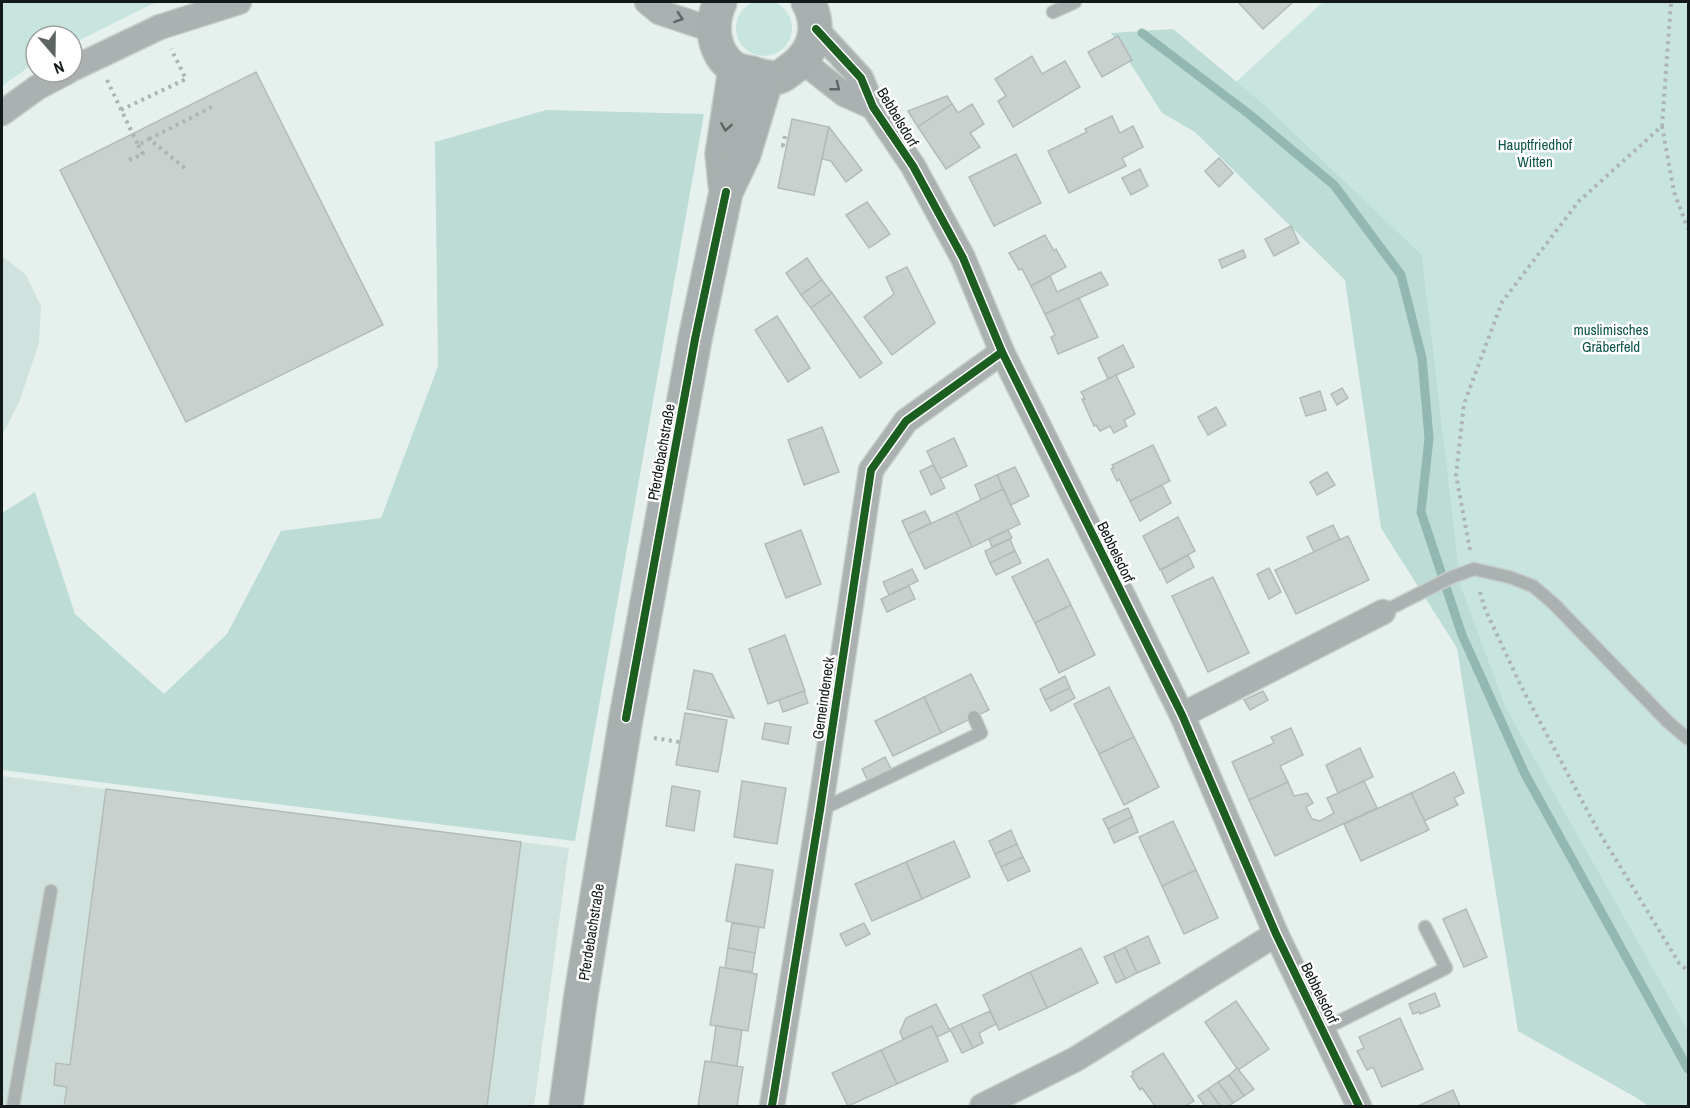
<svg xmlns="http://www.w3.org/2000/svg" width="1690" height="1108" viewBox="0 0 1690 1108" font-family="'Archivo Narrow',sans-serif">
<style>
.built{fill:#d0e2de}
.green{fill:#c8e4de}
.forest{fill:#bcdcd5}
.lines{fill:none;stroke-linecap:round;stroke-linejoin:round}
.stream{stroke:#93b8b1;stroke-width:9}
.building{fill:#c9d1cf;stroke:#b3bbb9;stroke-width:1.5}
.lane-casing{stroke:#c5cecb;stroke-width:15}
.street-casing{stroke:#c5cecb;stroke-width:27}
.secondary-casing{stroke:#c5cecb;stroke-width:36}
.path{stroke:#adb5b2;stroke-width:4;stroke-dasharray:3 4.5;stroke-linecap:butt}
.lane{stroke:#aab1b0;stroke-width:12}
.street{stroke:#aab1b0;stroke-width:24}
.secondary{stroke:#a7b0ae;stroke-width:33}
.cycleway-casing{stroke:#fff;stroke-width:11}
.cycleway{stroke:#1b5e20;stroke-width:8}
.oneway{stroke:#5e6564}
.oneway2{stroke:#5d6463}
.labels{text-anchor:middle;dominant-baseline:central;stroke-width:5;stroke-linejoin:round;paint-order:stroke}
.street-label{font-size:15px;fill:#131918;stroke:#fff}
.park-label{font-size:15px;fill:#0e544a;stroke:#fff}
</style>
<rect width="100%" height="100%" fill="#e6f1ee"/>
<!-- built -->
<g class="built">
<polygon points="2,256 26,275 41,306 39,343 19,402 2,436"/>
<polygon points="2,776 569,848 534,1106 2,1106"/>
</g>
<!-- green -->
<g class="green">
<circle cx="764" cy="28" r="28"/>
<polygon points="2,2 160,2 148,6 72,44 72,36 36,36 36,62 2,86"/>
<polygon points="1323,2 1688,2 1688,1030 1506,708 1461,586 1422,255 1268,108 1236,82"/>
</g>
<!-- forest -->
<g class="forest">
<polygon points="1173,29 1268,108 1422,255 1461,586 1506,708 1688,1030 1688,1106 1648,1106 1637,1098 1518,1031 1457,648 1381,528 1345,280 1195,132 1162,113 1111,33"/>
<polygon points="546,110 704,114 575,841 2,770 2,513 35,492 75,614 164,694 227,634 281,531 381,518 438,366 435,142"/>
</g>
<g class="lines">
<!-- stream -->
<polyline class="stream" points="1142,33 1249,114 1334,185 1401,275 1422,358 1429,438 1421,512 1462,635 1525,774 1688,1069"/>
</g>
<!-- building -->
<g class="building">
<polygon points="1238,2 1293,2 1263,29"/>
<polygon points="1118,36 1132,60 1102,77 1088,52"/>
<polygon points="1032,56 1042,74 1065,61 1080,87 1013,127 998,101 1006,96 995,79"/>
<polygon points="256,72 383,325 186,422 60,170"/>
<polygon points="947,96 952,104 918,127 908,111"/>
<polygon points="952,104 958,113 972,104 984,124 970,133 980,147 946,169 918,127"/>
<polygon points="1112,116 1120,133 1133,126 1143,147 1122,158 1126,166 1069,193 1048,151 1087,132 1085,129"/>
<polygon points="792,119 829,127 814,195 778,188"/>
<polygon points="829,127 862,170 846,182 831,161 822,159"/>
<polygon points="1016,154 1041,203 994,226 969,177"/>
<polygon points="1219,158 1233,173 1219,187 1205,171"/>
<polygon points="1140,169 1148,186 1131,195 1122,178"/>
<polygon points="867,202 890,234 869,248 846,215"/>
<polygon points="1291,226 1299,243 1274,256 1265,239"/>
<polygon points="1045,235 1054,251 1056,249 1066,267 1031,286 1022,269 1019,270 1009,253"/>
<polygon points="1243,250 1246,257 1222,268 1219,260"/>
<polygon points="807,258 822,280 801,295 786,273"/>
<polygon points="907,267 935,323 892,355 864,317 894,294 886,277"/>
<polygon points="1101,272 1108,285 1045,314 1031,286 1050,276 1057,292"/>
<polygon points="822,280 832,293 811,308 801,295"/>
<polygon points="832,293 882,363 860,378 811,308"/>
<polygon points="1079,298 1098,337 1058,354 1051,337 1055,335 1045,314"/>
<polygon points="777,316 810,368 788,382 755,330"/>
<polygon points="1123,345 1134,367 1108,379 1098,358"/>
<polygon points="1116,375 1135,414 1124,420 1127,426 1114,433 1110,426 1100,431 1096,425 1094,426 1082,399 1085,399 1081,392"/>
<polygon points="1342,388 1348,398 1337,405 1331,394"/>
<polygon points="1320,391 1326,410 1306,416 1300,398"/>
<polygon points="1216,407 1226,425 1208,435 1198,417"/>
<polygon points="822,427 839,472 804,485 788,440"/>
<polygon points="954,438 967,466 940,479 927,451"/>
<polygon points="1153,445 1170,481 1130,501 1119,479 1117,481 1111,469 1114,468 1112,465"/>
<polygon points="933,465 945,488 931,495 920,471"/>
<polygon points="1015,467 1029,496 1011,505 997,475"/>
<polygon points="1327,472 1335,485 1317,495 1310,482"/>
<polygon points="997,475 1003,489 981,500 975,485"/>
<polygon points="1162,485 1171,503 1140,521 1130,501"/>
<polygon points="1003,489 1020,524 972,547 956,512"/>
<polygon points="925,511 931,523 908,534 902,521"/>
<polygon points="956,512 972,547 925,569 908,534"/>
<polygon points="1178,517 1195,551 1160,570 1143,536"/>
<polygon points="1333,525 1340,540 1314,552 1307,537"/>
<polygon points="801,530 821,584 786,598 765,544"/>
<polygon points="1008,530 1012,538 992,547 989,539"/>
<polygon points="1348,536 1369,580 1296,614 1275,570"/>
<polygon points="1010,539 1015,551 990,563 985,551"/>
<polygon points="1015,551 1021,563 996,575 990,563"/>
<polygon points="1188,555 1194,567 1167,583 1161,570"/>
<polygon points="1048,559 1071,605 1035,623 1012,577"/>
<polygon points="1269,568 1281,592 1269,599 1257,574"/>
<polygon points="912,569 918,581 889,595 883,582"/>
<polygon points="1213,577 1249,653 1208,672 1172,596"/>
<polygon points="909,586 915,599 887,612 881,599"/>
<polygon points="1071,605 1095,655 1059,673 1035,623"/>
<polygon points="785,635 805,691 768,704 749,649"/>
<polygon points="694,670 712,674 734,718 687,709"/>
<polygon points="971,674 989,710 941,733 924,697"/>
<polygon points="1065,676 1070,688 1045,700 1040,689"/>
<polygon points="1109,687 1134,737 1099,754 1074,704"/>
<polygon points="1070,688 1075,698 1051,711 1045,700"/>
<polygon points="804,691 808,703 783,712 779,700"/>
<polygon points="1263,691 1268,700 1250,710 1244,700"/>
<polygon points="924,697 941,733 893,756 875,721"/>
<polygon points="685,713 727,720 718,772 676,765"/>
<polygon points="765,723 791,727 788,744 762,739"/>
<polygon points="1291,728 1303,755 1280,766 1288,782 1249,800 1232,762 1274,743 1271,737"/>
<polygon points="1134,737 1159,787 1124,805 1099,754"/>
<polygon points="1360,748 1373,777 1338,793 1326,765"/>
<polygon points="885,757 891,769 868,781 862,769"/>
<polygon points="1454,772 1464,793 1454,798 1458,805 1424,821 1411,793"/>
<polygon points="742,781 786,788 777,844 734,837"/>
<polygon points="1364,781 1377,808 1275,856 1249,800 1288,782 1294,796 1307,793 1313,803 1306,807 1312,819 1320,821 1334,813 1327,798"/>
<polygon points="672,786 700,791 694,831 666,826"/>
<polygon points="106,789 521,842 487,1106 64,1106 67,1087 54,1085 56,1063 70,1065"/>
<polygon points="1411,793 1429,830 1361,861 1344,824"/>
<polygon points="1128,808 1132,817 1108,829 1103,819"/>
<polygon points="1132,817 1138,832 1114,843 1108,829"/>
<polygon points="1173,821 1196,870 1162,886 1139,837"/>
<polygon points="1011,830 1017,844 995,854 989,841"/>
<polygon points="954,841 970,877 922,899 906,862"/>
<polygon points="1017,844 1023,857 1001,867 995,854"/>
<polygon points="1023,857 1030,871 1008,881 1001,867"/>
<polygon points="906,862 922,899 872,921 855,884"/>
<polygon points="736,864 773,870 764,928 726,921"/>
<polygon points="1196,870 1218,918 1184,934 1162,886"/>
<polygon points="1466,909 1487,957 1464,967 1443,919"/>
<polygon points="732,923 759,927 755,953 728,948"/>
<polygon points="864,923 870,934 846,946 840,934"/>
<polygon points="1148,936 1160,963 1137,973 1125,947"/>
<polygon points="1125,947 1137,973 1125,979 1113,953"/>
<polygon points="728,948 755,953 752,972 725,968"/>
<polygon points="1081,948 1098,983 1047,1008 1030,972"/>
<polygon points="1113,953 1125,979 1116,983 1104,957"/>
<polygon points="720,967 757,974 748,1031 710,1025"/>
<polygon points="1030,972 1047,1008 999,1030 983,995"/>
<polygon points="1435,993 1440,1006 1420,1014 1419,1012 1413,1014 1409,1004"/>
<polygon points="1236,1001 1269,1049 1238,1070 1205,1022"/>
<polygon points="936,1004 950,1031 937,1037 932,1026 903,1039 900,1032 906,1018"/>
<polygon points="990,1011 996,1024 979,1033 983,1043 973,1048 961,1024"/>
<polygon points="1400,1018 1423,1069 1382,1087 1373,1067 1367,1070 1357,1051 1364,1048 1359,1037"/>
<polygon points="961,1024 973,1048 962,1053 950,1029"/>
<polygon points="716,1026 742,1030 737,1066 711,1062"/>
<polygon points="932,1026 948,1061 897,1084 881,1050"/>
<polygon points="881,1050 897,1084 848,1106 832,1073"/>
<polygon points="1163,1053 1194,1101 1185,1106 1155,1106 1142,1088 1140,1090 1131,1076 1134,1074 1132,1072"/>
<polygon points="705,1061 743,1067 737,1106 698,1106"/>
<polygon points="1237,1068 1254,1089 1244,1096 1229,1075"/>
<polygon points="1229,1075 1244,1096 1233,1103 1218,1082"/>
<polygon points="1218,1082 1233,1103 1229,1106 1220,1106 1208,1089"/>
<polygon points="1208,1089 1220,1106 1205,1106 1198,1096"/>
<polygon points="1453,1090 1460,1106 1418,1106"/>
</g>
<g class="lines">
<!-- lane casing -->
<g class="lane-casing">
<g id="lane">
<polyline points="1053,12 1075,2"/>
<polyline points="1383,612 1452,577 1474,569 1509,577 1533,586 1554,604 1668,722 1688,739"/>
<polyline points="820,810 981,733 974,717"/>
<polyline points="1322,1030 1446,968 1425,927"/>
<polyline points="13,1106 51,891"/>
</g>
</g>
<!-- street casing -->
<g class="street-casing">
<g id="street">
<polyline points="647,2 659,12 713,30"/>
<polyline points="816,29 861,78 873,107 913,166 963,258 1002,352 1182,715 1276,934 1359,1106"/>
<polyline points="802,61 844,94 873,107"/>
<polyline points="72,69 160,27 239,2"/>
<polyline points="2,113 38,87 67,72"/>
<polyline points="1182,715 1383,612"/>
<polyline points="772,1106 820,810 871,470 906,421 1002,352"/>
<polyline points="982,1106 1076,1059 1276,934"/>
</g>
</g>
<!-- secondary casing -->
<g class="secondary-casing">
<g id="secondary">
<path d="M720,2C710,24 712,53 734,68C739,71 746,72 752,73C761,76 769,79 779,77C783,76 787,72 790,70C814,53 822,28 808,2"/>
<polyline points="725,184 722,154 735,69"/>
<polyline points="566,1106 581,995 626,718 695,339 726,192 744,154 767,78"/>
</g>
</g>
<!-- path -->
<g class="path">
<polyline points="107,80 138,145 149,139 186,169"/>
<polyline points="121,110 186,79 171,49"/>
<polyline points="1662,126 1674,192 1688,229"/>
<polyline points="785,136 783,146 787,146"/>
<polyline points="149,139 212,107"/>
<polyline points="129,160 143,154 138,145 134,147"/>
<polyline points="1470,550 1456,475 1464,404 1502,302 1579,201 1662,126 1671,2"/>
<polyline points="1480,592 1485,609 1521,686 1596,827 1679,963 1688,971"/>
<polyline points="654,738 680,742"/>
</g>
<!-- lane -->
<use href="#lane" class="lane"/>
<!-- street -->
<use href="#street" class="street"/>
<!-- secondary -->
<use href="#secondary" class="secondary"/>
<!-- cycleway casing -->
<g class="cycleway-casing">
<g id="cycleway">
<polyline points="816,29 861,78 873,107 913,166 963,258 1002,352 1182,715 1276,934 1359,1106"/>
<polyline points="626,718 695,339 726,192"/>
<polyline points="772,1106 820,810 871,470 906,421 1002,352"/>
</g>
</g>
<!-- cycleway -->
<use href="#cycleway" class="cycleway"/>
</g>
<!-- one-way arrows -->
<defs><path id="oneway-chevron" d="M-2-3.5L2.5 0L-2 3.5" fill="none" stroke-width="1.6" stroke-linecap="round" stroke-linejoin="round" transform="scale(1.5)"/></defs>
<g class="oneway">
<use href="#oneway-chevron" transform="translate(679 18) rotate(19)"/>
<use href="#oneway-chevron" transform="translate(836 87) rotate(38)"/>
</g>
<use class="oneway2" href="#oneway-chevron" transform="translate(726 127) rotate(99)"/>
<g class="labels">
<!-- street labels -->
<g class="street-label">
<text transform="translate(898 117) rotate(59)">Bebbelsdorf</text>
<text transform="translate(661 452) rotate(-80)">Pferdebachstraße</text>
<text transform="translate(1116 552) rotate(64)">Bebbelsdorf</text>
<text transform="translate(823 698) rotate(-82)">Gemeindeneck</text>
<text transform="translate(591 932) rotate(-81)">Pferdebachstraße</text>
<text transform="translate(1320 993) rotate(64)">Bebbelsdorf</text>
</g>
<!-- park labels -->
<g class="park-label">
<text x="1535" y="144">Hauptfriedhof<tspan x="1535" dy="17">Witten</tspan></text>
<text x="1611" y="329">muslimisches<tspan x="1611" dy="17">Gräberfeld</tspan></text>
</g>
</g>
<!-- border -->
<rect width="1690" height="1108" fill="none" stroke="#131918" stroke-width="6"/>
<!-- north arrow -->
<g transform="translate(54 54) rotate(160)"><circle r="28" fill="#ffffff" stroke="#a1a3a3" stroke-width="1.5"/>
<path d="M0-4.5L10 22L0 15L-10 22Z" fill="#5d6563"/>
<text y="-9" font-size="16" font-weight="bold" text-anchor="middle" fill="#131918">N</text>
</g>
</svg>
